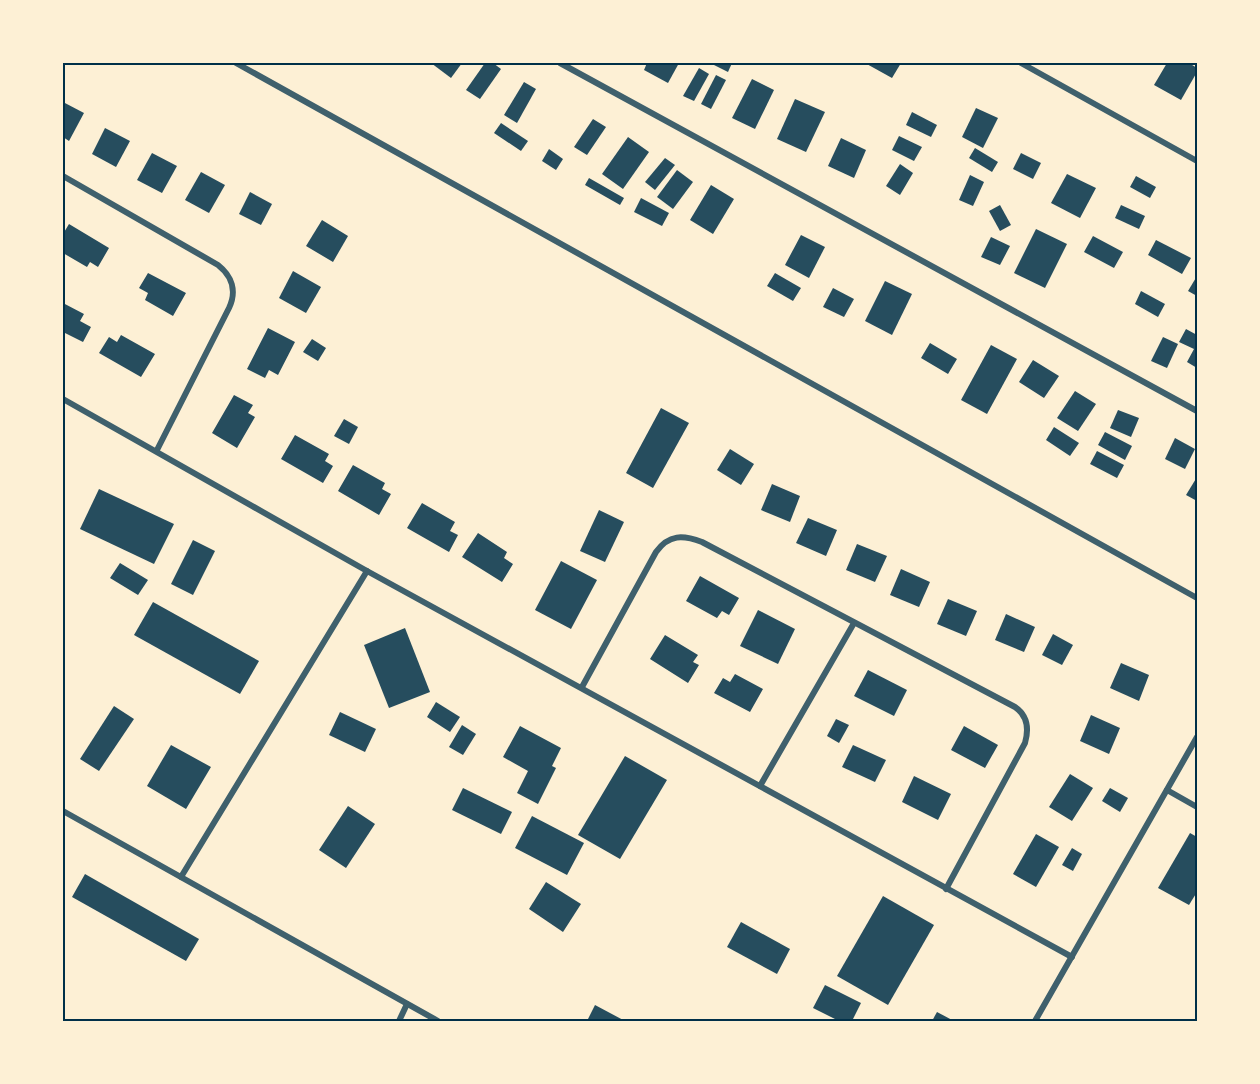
<svg xmlns="http://www.w3.org/2000/svg" width="1260" height="1084" viewBox="0 0 1260 1084" font-family="Inter,sans-serif">
<style>
.building{fill:#264d5e}
.lines{fill:none;stroke-linecap:round;stroke-linejoin:round}
.minor{stroke:#3f606c;stroke-width:6}
.neatline{fill:none;stroke:#003049;stroke-width:2}
</style>
<rect width="100%" height="100%" fill="#fdf0d5"/>
<!-- building -->
<g class="building">
<polygon points="431,63 462,63 451,78"/>
<polygon points="485,63 493,63 501,69 480,99 466,90"/>
<polygon points="647,63 679,63 668,83 644,70"/>
<polygon points="710,63 732,63 728,72"/>
<polygon points="865,63 901,63 892,78"/>
<polygon points="1167,63 1189,63 1197,68 1197,72 1181,100 1154,85"/>
<polygon points="699,68 709,74 694,101 683,96"/>
<polygon points="716,75 726,80 711,109 701,104"/>
<polygon points="752,79 774,90 755,129 732,118"/>
<polygon points="524,82 536,89 517,123 504,115"/>
<polygon points="795,99 825,112 806,152 777,139"/>
<polygon points="63,102 84,113 69,141 63,137"/>
<polygon points="976,108 998,118 983,148 962,137"/>
<polygon points="912,112 937,125 931,137 906,125"/>
<polygon points="593,119 606,127 587,155 574,147"/>
<polygon points="501,123 528,141 521,151 494,133"/>
<polygon points="105,128 130,141 116,167 92,154"/>
<polygon points="899,136 922,147 914,161 892,150"/>
<polygon points="628,137 649,152 623,189 602,174"/>
<polygon points="841,138 866,150 854,178 828,166"/>
<polygon points="975,148 998,162 992,172 969,158"/>
<polygon points="549,149 563,159 556,170 542,161"/>
<polygon points="152,153 177,166 162,193 137,180"/>
<polygon points="1021,153 1041,163 1033,179 1013,169"/>
<polygon points="665,158 675,165 655,190 645,182"/>
<polygon points="900,164 913,173 900,195 886,186"/>
<polygon points="677,170 693,182 673,209 657,197"/>
<polygon points="201,172 225,185 209,213 185,200"/>
<polygon points="1067,174 1096,188 1080,218 1051,203"/>
<polygon points="970,175 984,182 973,206 959,200"/>
<polygon points="1136,176 1156,187 1150,198 1130,187"/>
<polygon points="589,178 624,198 620,205 585,185"/>
<polygon points="711,185 734,199 713,234 690,220"/>
<polygon points="250,192 272,204 261,225 239,214"/>
<polygon points="641,198 669,213 662,226 634,212"/>
<polygon points="1000,205 1011,225 1000,231 989,211"/>
<polygon points="1121,205 1145,216 1139,229 1115,218"/>
<polygon points="322,220 348,236 333,262 306,246"/>
<polygon points="69,224 109,248 98,267 90,262 87,267 63,253 63,234"/>
<polygon points="1036,229 1067,244 1045,288 1014,273"/>
<polygon points="801,235 825,247 809,278 785,265"/>
<polygon points="1093,236 1123,252 1114,268 1084,252"/>
<polygon points="991,237 1010,246 1000,265 981,257"/>
<polygon points="1156,240 1191,258 1182,274 1148,255"/>
<polygon points="293,271 321,287 306,313 279,298"/>
<polygon points="148,273 186,293 173,316 145,300 148,293 139,288"/>
<polygon points="775,273 801,288 793,301 767,286"/>
<polygon points="1197,276 1197,296 1188,291"/>
<polygon points="885,281 912,294 892,335 865,321"/>
<polygon points="833,288 854,299 844,317 823,307"/>
<polygon points="1141,291 1165,304 1158,317 1135,304"/>
<polygon points="63,303 84,314 80,321 91,327 83,342 63,332"/>
<polygon points="268,328 295,342 278,375 269,370 265,378 247,369"/>
<polygon points="1186,329 1197,335 1197,368 1187,362 1194,349 1179,342"/>
<polygon points="121,335 155,354 141,377 99,353 109,337 117,342"/>
<polygon points="1163,337 1178,344 1167,368 1151,361"/>
<polygon points="312,339 326,348 318,361 303,352"/>
<polygon points="930,343 957,359 948,374 921,358"/>
<polygon points="991,345 1017,359 987,414 961,400"/>
<polygon points="1033,360 1059,376 1044,398 1019,382"/>
<polygon points="1075,391 1096,404 1078,431 1057,418"/>
<polygon points="234,395 253,405 248,413 255,417 237,448 212,433"/>
<polygon points="661,408 689,423 653,488 626,473"/>
<polygon points="1118,410 1139,418 1131,437 1110,428"/>
<polygon points="344,419 358,427 349,444 334,436"/>
<polygon points="1054,427 1079,443 1070,456 1046,440"/>
<polygon points="1105,432 1132,446 1125,460 1098,445"/>
<polygon points="295,435 329,454 325,461 333,466 323,483 281,459"/>
<polygon points="1175,438 1195,449 1185,469 1165,459"/>
<polygon points="730,449 754,464 741,485 717,470"/>
<polygon points="1097,451 1124,465 1117,478 1090,464"/>
<polygon points="353,465 385,483 382,489 391,494 379,515 338,491"/>
<polygon points="1197,477 1197,501 1186,495"/>
<polygon points="772,484 800,496 790,522 761,510"/>
<polygon points="99,489 174,524 154,564 80,529"/>
<polygon points="422,503 455,522 450,531 458,535 449,552 407,528"/>
<polygon points="599,510 624,522 605,562 580,551"/>
<polygon points="808,518 837,530 826,556 796,543"/>
<polygon points="478,533 507,552 504,558 513,564 502,582 462,557"/>
<polygon points="193,540 215,551 193,595 171,584"/>
<polygon points="857,544 887,556 875,582 846,570"/>
<polygon points="561,561 597,580 571,629 535,610"/>
<polygon points="120,563 148,580 138,595 110,578"/>
<polygon points="901,569 930,582 919,607 890,595"/>
<polygon points="700,576 739,598 729,615 722,611 717,618 686,601"/>
<polygon points="948,599 977,611 966,636 937,624"/>
<polygon points="153,602 259,661 240,694 134,635"/>
<polygon points="758,610 795,629 778,664 740,646"/>
<polygon points="1006,614 1035,627 1024,652 995,640"/>
<polygon points="405,628 430,692 389,708 364,645"/>
<polygon points="1053,634 1073,645 1062,665 1042,655"/>
<polygon points="665,635 698,655 693,662 699,665 688,683 650,659"/>
<polygon points="1121,663 1149,675 1139,701 1110,688"/>
<polygon points="868,670 907,690 894,716 854,696"/>
<polygon points="735,674 763,689 750,712 714,693 723,678 730,682"/>
<polygon points="436,702 460,717 450,732 427,717"/>
<polygon points="114,706 134,719 99,771 80,759"/>
<polygon points="340,712 376,729 365,752 329,735"/>
<polygon points="1091,715 1120,728 1109,754 1080,741"/>
<polygon points="836,719 849,725 839,743 827,736"/>
<polygon points="462,725 476,734 463,755 449,747"/>
<polygon points="520,726 561,748 552,766 556,768 538,804 517,793 528,771 503,757"/>
<polygon points="964,726 998,745 985,768 951,750"/>
<polygon points="171,745 211,767 186,809 147,786"/>
<polygon points="853,745 886,760 875,782 842,767"/>
<polygon points="625,756 667,780 620,859 578,835"/>
<polygon points="1070,774 1093,788 1072,821 1049,807"/>
<polygon points="914,776 951,794 938,820 902,802"/>
<polygon points="463,788 512,812 501,834 452,810"/>
<polygon points="1110,788 1128,798 1120,812 1102,801"/>
<polygon points="348,806 375,824 346,868 319,850"/>
<polygon points="532,816 584,843 567,875 515,848"/>
<polygon points="1190,833 1197,837 1197,892 1189,905 1158,888"/>
<polygon points="1036,834 1059,847 1036,887 1013,874"/>
<polygon points="1072,848 1082,854 1073,871 1062,865"/>
<polygon points="85,874 199,939 186,961 72,897"/>
<polygon points="546,882 581,904 563,932 529,909"/>
<polygon points="883,896 934,925 888,1005 837,976"/>
<polygon points="741,922 790,949 777,974 727,947"/>
<polygon points="825,985 861,1003 852,1021 839,1021 813,1008"/>
<polygon points="595,1005 625,1021 587,1021"/>
<polygon points="937,1012 954,1021 932,1021"/>
</g>
<g class="lines">
<!-- minor -->
<g class="minor">
<polyline points="236,63 1197,598"/>
<polyline points="560,63 1197,411"/>
<polyline points="1021,63 1197,161"/>
<path d="M63,176L218,265C232,276 237,291 229,308L157,450"/>
<polyline points="63,399 367,571 1072,957"/>
<path d="M582,687L656,552C669,534 683,535 702,542L1015,707C1028,716 1029,729 1025,743L946,889"/>
<polyline points="760,786 854,623"/>
<polyline points="1167,790 1197,807"/>
<polyline points="63,811 438,1021"/>
<polyline points="181,877 367,571"/>
<polyline points="399,1021 407,1004"/>
<polyline points="1035,1021 1197,737"/>
</g>
</g>
<!-- border -->
<rect width="1260" height="1084" fill="none" stroke="#fdf0d5" stroke-width="129"/>
<rect x="64" y="64" width="1132" height="956" class="neatline"/>
</svg>
